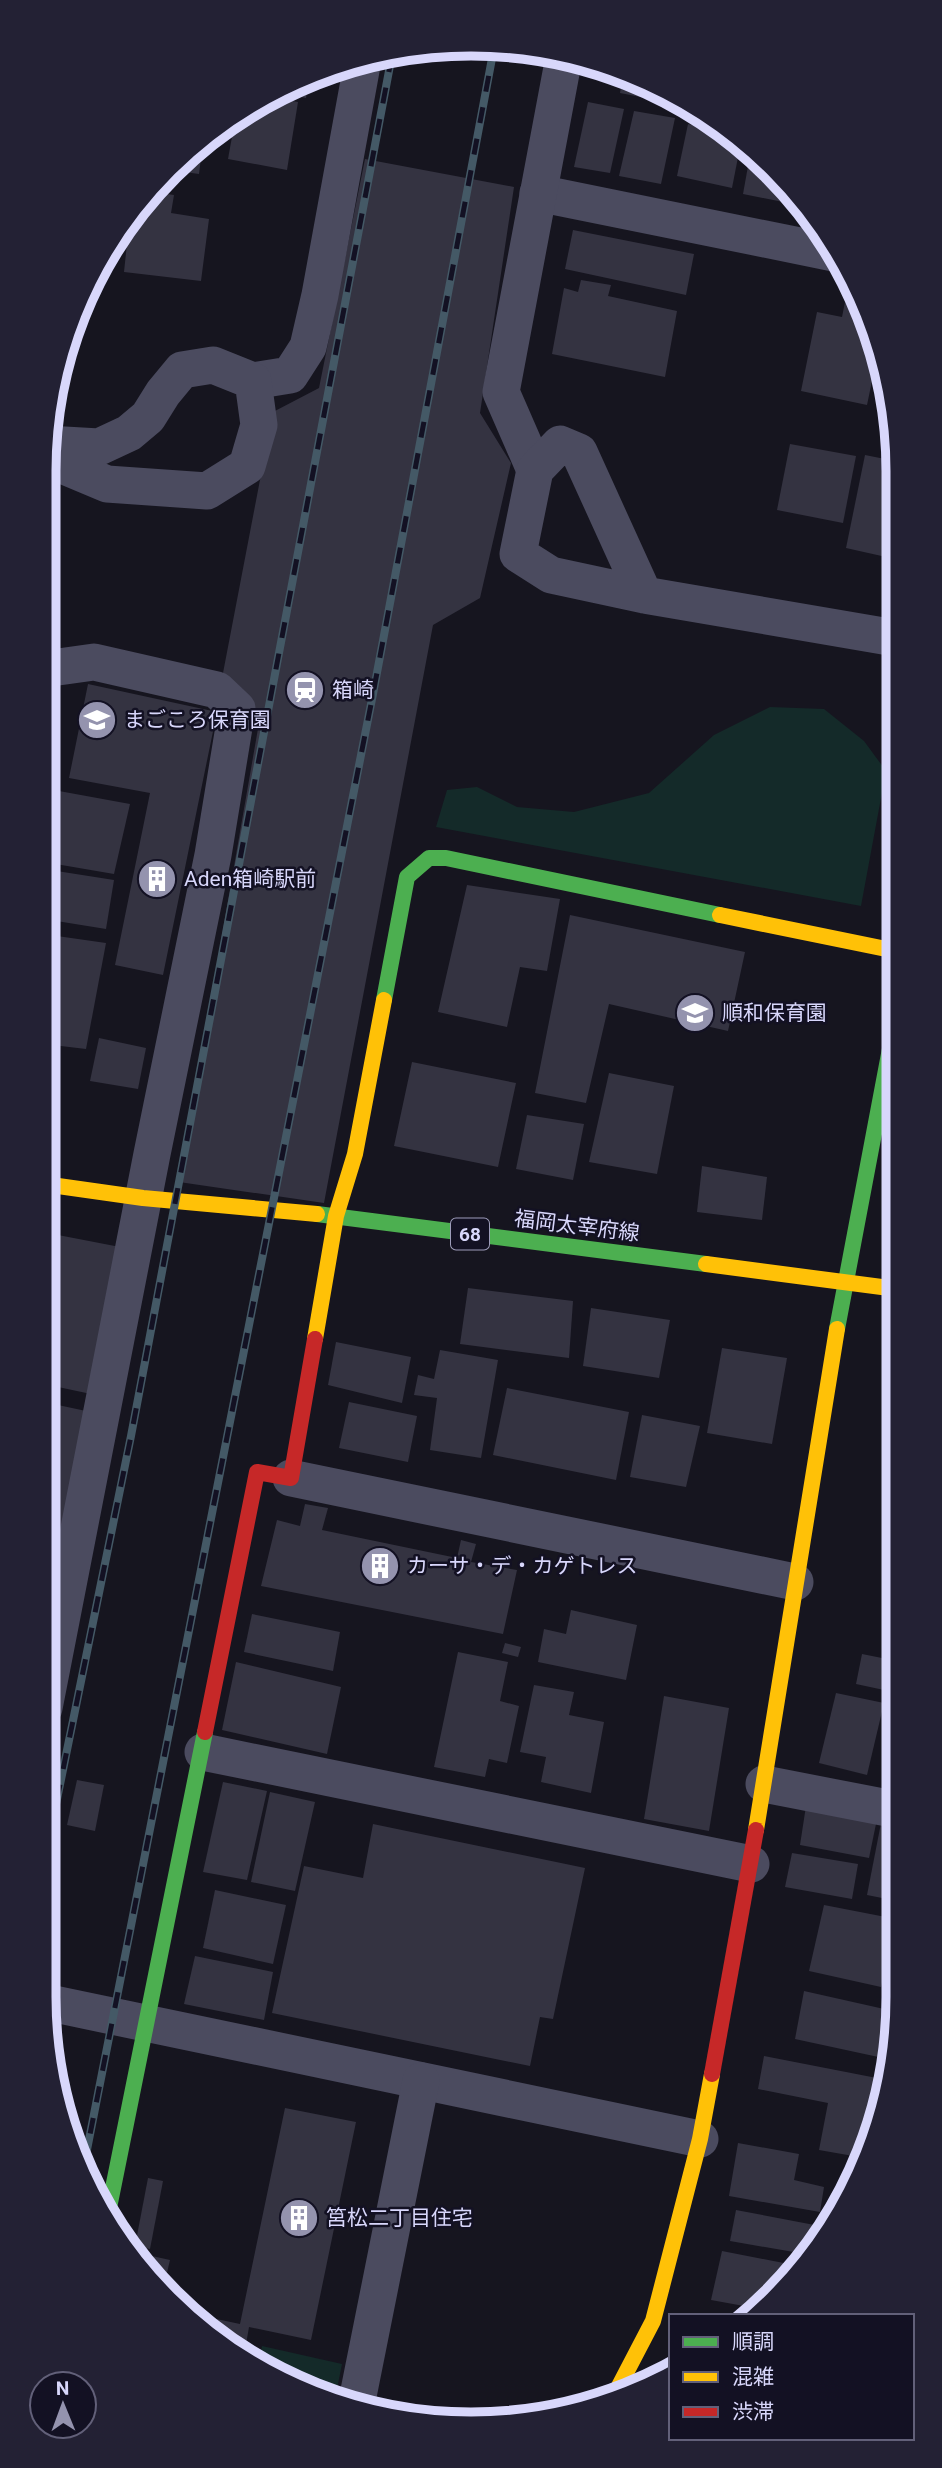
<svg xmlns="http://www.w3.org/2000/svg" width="942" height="2468" viewBox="0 0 942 2468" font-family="Roboto,'Noto Sans JP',sans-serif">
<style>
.green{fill:#142a29}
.building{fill:#343341}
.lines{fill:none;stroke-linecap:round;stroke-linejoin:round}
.street{stroke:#4b4b5f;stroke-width:37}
.fast{stroke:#4caf50;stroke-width:16}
.slow{stroke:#ffc107;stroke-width:16}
.jam{stroke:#c62828;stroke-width:16}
.rail-casing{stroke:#445966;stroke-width:8}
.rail{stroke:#131123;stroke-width:5;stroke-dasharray:16;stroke-linecap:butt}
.labels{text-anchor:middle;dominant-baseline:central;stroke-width:5;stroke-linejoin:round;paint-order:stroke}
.shield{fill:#131123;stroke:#9d9cba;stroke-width:2}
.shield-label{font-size:19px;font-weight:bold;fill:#d8d7fb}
.poi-label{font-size:21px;fill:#d8d7fb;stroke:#131123;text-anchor:start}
.street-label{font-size:21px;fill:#d8d7fb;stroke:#131123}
.rim{fill:none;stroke:#d8d7fb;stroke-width:9}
</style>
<rect width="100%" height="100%" fill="#16151f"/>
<!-- green -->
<g class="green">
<polygon points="770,707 824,709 864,741 886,771 861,906 436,827 447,790 477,787 517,807 574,812 649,793 714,735"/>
<polygon points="262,2346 342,2364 336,2394 258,2367"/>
</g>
<!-- building -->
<g class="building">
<polygon points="623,75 685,101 692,107 620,93"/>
<polygon points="309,83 306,98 282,93 297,87"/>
<polygon points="270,97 298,102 287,170 228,159 235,120 258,101"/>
<polygon points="588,102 624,109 610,173 574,167"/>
<polygon points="634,111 675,118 661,184 619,176"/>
<polygon points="688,124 722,132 740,147 732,188 677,176"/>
<polygon points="202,150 199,174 177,171 197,154"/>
<polygon points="750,155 792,189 803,206 743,194"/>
<polygon points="365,159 514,187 480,413 511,463 480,598 433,625 324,1203 179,1182 260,717 223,673 273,412 319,388"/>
<polygon points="153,192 174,195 171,213 209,219 201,281 124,272 130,215"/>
<polygon points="573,230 694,254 686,295 565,269"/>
<polygon points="581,280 611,285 608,296 677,311 665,377 552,354 564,288 578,292"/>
<polygon points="849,282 855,283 877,357 867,405 801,391 817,312 842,317"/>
<polygon points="790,444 856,456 843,523 777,510"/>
<polygon points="865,455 895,461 895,559 846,548"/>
<polygon points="88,684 217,712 163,975 115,965 150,793 69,778"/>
<polygon points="59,791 130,804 114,874 44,862"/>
<polygon points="44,869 114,880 106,929 44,919"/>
<polygon points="467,885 560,899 547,971 520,967 507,1027 438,1012"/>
<polygon points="570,915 745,952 728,1031 609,1004 586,1103 535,1093"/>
<polygon points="50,935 106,943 86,1049 44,1044 44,971"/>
<polygon points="99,1038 146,1048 138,1089 90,1081"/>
<polygon points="412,1062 516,1083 498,1167 394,1146"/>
<polygon points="609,1073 674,1086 657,1174 589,1162"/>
<polygon points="527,1115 584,1124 573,1180 516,1169"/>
<polygon points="702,1166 767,1177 762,1220 697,1212"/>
<polygon points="58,1235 120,1247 91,1394 44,1384 44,1307"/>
<polygon points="44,1236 51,1237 45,1264 44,1264"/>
<polygon points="468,1288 573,1301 569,1358 460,1344"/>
<polygon points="591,1308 670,1320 659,1378 583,1366"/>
<polygon points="336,1342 411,1357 402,1403 328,1385"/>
<polygon points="722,1348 787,1358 772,1444 707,1433"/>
<polygon points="440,1350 498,1360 481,1458 430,1450 437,1398 414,1395 418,1375 434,1379"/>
<polygon points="507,1388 629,1412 616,1480 493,1455"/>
<polygon points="44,1402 86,1411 60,1537 44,1534"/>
<polygon points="349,1402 417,1416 408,1462 339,1448"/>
<polygon points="642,1415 700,1426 686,1487 630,1477"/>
<polygon points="896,1453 897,1453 897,1477 891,1476"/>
<polygon points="305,1504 328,1508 322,1530 457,1558 461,1540 476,1544 471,1562 517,1570 503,1634 261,1586 277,1520 300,1526"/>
<polygon points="44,1583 53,1584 44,1622"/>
<polygon points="571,1610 637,1625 626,1680 538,1662 544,1629 566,1634"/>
<polygon points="252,1614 340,1632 333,1671 244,1652"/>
<polygon points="505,1643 521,1647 518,1657 502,1653"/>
<polygon points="458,1652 508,1662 500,1701 519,1706 507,1763 489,1759 485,1777 434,1767"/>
<polygon points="862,1654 897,1661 898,1693 856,1684"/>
<polygon points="236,1662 341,1687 327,1754 222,1730"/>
<polygon points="534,1685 574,1692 569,1715 604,1722 591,1793 541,1782 546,1757 520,1752"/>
<polygon points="836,1693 884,1703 867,1775 819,1763"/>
<polygon points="664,1696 729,1708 709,1831 644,1819"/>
<polygon points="895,1706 898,1707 898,1779 883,1776"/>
<polygon points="77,1780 104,1785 95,1831 67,1825"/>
<polygon points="223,1782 267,1791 247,1880 203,1872"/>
<polygon points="270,1792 315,1802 295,1891 251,1882"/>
<polygon points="806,1806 877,1819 869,1858 800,1845"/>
<polygon points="881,1823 898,1826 897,1901 867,1895"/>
<polygon points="373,1824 585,1868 553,2019 540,2017 530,2066 272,2013 304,1866 363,1878"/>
<polygon points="792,1853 858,1864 852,1899 785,1887"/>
<polygon points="215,1890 286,1905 273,1964 203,1948"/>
<polygon points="824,1905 896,1919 881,1987 809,1971"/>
<polygon points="195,1956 273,1972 264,2020 184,2004"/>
<polygon points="804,1991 893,2011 883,2058 795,2039"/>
<polygon points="764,2056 887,2080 884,2108 859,2157 819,2150 828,2103 758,2089"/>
<polygon points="285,2108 356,2122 311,2340 249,2327 244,2356 193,2314 240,2324"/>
<polygon points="738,2143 799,2154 794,2180 824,2187 820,2212 729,2196"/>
<polygon points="148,2178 163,2181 150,2249 135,2246"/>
<polygon points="736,2210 825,2227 811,2255 730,2241"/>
<polygon points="722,2251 794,2265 792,2274 755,2308 711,2300"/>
<polygon points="134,2252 170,2260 165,2281 149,2277"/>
<polygon points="519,2406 542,2416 514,2417"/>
</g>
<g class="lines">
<!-- street -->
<g class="street">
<polyline points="538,193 834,253"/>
<polyline points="253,381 290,375 308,347 320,295 362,65"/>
<polyline points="45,458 107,484 207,491 247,466 259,425 253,381 213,365 182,370 163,393 148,417 129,433 99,447 47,444"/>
<polyline points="535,470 501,392 564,57"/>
<polyline points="644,595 579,452 560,444 535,470 518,554 551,575 644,595 895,638"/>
<polyline points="44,669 94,662 217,690 237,709 213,855 152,1154 44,1708"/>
<polyline points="291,1478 795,1582"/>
<polyline points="203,1752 751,1864"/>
<polyline points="764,1784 898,1810"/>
<polyline points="45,2002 700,2139"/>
<polyline points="357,2401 421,2081"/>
</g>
<!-- fast -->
<g class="fast">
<polyline points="384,1000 407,877 429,858 446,858 720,915"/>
<polyline points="317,1214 706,1264"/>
<polyline points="837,1329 896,1017"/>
<polyline points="109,2208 205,1732"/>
</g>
<!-- slow -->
<g class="slow">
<polyline points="720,915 896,951"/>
<polyline points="44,1184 143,1198 317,1214"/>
<polyline points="706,1264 897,1289"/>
<polyline points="315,1339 336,1216 355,1154 384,1000"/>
<polyline points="756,1830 837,1329"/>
<polyline points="617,2390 653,2321 700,2139 712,2074"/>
</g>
<!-- jam -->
<g class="jam">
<polyline points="205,1732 257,1472 291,1478 315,1339"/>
<polyline points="712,2074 756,1830"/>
</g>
<!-- rail casing -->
<g class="rail-casing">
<g id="rail">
<polyline points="44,1863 131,1436 392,55"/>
<polyline points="84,2165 373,694 493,53"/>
</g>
</g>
<!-- rail -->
<use href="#rail" class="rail"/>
</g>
<!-- icons -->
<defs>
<g id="station-disc" transform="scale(2.0125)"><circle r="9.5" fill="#9493ae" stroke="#131123"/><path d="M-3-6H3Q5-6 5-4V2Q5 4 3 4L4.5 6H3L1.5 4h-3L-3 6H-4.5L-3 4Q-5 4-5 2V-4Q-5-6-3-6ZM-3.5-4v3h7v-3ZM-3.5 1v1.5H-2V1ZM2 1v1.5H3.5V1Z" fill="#fff"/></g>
<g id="school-disc" transform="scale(2.0125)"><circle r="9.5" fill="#9493ae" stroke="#131123"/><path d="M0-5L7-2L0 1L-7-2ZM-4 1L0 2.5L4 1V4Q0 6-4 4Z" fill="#fff"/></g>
<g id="building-disc" transform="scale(2.0125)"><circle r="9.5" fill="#9493ae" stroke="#131123"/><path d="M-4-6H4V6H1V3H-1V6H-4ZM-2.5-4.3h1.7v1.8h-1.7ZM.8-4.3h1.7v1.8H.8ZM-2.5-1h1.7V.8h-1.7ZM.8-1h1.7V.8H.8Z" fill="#fff"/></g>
</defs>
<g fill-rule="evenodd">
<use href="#station-disc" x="305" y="690"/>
<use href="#school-disc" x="97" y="720"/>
<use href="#building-disc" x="157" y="879"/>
<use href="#school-disc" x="695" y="1013"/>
<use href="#building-disc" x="380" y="1566"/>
<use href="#building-disc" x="299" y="2218"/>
</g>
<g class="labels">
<!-- shield labels -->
<rect class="shield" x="451" y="1218.5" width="38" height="31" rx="5"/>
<g class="shield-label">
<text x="470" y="1234">68</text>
</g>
<!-- poi labels -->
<g class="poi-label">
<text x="332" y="690">箱崎</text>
<text x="124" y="720">まごころ保育園</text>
<text x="184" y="879">Aden箱崎駅前</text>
<text x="722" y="1013">順和保育園</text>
<text x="407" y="1566">カーサ・デ・カゲトレス</text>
<text x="326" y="2218">筥松二丁目住宅</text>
</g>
<!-- street labels -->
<g class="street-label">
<text transform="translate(577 1226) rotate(7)">福岡太宰府線</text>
</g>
</g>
<!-- crop -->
<path d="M0 0H942V2468H0ZM471 56H471A415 415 0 0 1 886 471V1997A415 415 0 0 1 471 2412H471A415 415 0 0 1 56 1997V471A415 415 0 0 1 471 56Z" fill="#232134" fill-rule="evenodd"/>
<path class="rim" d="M471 56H471A415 415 0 0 1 886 471V1997A415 415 0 0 1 471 2412H471A415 415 0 0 1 56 1997V471A415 415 0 0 1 471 56Z"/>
<!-- legend -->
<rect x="669" y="2314" width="245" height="126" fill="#131123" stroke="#626079" stroke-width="2"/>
<rect x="683" y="2337" width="35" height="10" fill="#4caf50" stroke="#626079" stroke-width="2"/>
<text x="732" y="2349" font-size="21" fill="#d8d7fb">順調</text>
<rect x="683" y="2372" width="35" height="10" fill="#ffc107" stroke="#626079" stroke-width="2"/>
<text x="732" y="2384" font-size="21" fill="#d8d7fb">混雑</text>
<rect x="683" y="2407" width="35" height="10" fill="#c62828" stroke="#626079" stroke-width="2"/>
<text x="732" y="2419" font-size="21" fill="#d8d7fb">渋滞</text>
<!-- north arrow -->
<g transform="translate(63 2405) rotate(359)"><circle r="33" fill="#131123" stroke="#626079" stroke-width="2"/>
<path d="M0-5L12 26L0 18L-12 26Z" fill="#9493ae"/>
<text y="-10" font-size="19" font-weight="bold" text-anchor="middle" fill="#d8d7fb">N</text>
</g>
</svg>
